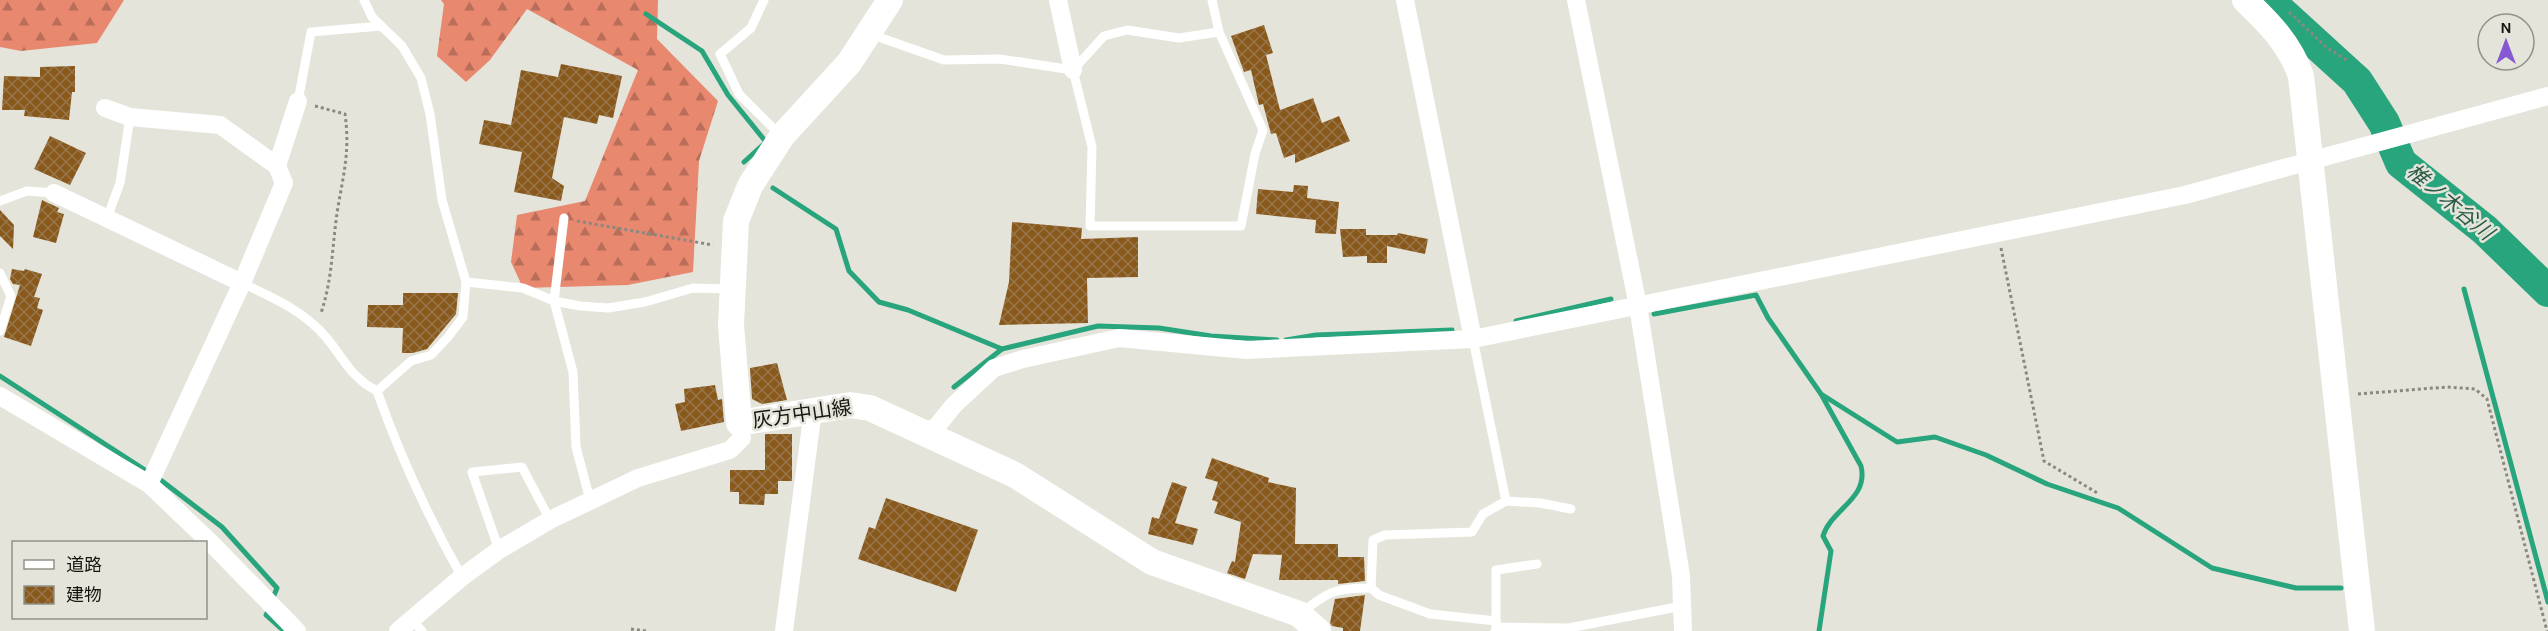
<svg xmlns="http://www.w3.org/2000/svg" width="2548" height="631" viewBox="0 0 2548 631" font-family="Karla,'Noto Sans JP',sans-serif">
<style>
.forest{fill:url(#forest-firs)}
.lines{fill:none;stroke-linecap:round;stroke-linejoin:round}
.stream{stroke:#29a57d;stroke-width:5}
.river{stroke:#29a57d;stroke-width:32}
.building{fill:url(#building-cross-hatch)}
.path{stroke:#898981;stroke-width:3;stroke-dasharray:3 3;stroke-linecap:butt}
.lane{stroke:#fff;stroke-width:9}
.street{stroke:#fff;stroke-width:18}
.secondary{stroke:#fff;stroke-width:26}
.labels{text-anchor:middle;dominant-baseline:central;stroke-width:5;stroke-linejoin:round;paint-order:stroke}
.street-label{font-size:20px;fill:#151511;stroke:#e5e4da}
.water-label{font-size:21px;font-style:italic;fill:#2b5a48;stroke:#e5e4da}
</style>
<defs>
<pattern id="forest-firs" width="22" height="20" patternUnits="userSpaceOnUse" patternTransform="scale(1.5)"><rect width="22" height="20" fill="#e7886f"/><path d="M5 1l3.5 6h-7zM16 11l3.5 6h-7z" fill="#ba6e5a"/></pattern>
<pattern id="building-cross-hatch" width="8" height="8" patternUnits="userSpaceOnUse" patternTransform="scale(1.5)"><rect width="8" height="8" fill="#89591c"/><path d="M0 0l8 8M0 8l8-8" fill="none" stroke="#97764b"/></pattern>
</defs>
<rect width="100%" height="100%" fill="#e5e4da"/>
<!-- forest -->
<g class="forest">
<polygon points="0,0 124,0 97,43 21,51 0,47"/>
<polygon points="441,0 658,0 657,39 718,101 699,161 693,272 628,285 523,288 511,262 517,215 585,201 638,70 527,9 490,60 466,82 437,56 444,4"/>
</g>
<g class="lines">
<!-- stream -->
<g class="stream">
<polyline points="646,14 702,51 728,95 766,142 744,162"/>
<polyline points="773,188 836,229 849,271 879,302 908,310 1002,349"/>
<polyline points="2464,289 2548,602"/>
<path d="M1654,314L1756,295L1768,318L1821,394L1861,466C1869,499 1831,509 1823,536L1831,551L1819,631"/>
<polyline points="1516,321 1611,299"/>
<polyline points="1286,340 1316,335 1452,330"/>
<polyline points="0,376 162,481 222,527 277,588 272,600"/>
<polyline points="954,387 1002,349 1098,326 1159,328 1211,336 1277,340"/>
<polyline points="1821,394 1897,442 1935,437 1986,455 2047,484 2118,508 2212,568 2296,588 2341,588"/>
<polyline points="269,609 266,615 284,631"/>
</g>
<!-- river -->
<polyline class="river" points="2268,0 2357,81 2384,123 2401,163 2485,230 2548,291"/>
</g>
<!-- building -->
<g class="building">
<polygon points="1264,25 1273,53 1266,55 1280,110 1313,98 1322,123 1339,116 1350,141 1295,163 1295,154 1284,158 1276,133 1271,134 1263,104 1259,105 1251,70 1244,72 1231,36"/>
<polygon points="561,64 622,76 613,118 599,115 597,124 564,117 552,178 564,186 561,201 514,192 522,152 479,144 484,120 511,125 521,70 558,77"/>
<polygon points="75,66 75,92 72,92 69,120 24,116 25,110 2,110 4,76 40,77 40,67"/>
<polygon points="50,136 86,153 70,185 34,169"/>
<polygon points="1294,185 1308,186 1307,198 1339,202 1336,234 1315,233 1316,220 1256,214 1258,189 1293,192"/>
<polygon points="42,200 59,208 57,212 64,214 56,243 33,237"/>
<polygon points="0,210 14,225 13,249 0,236"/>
<polygon points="1012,222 1082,228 1081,239 1138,237 1138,277 1087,278 1088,323 999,325 1009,282"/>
<polygon points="1340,229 1366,229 1366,235 1397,235 1398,233 1428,239 1425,254 1387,246 1387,263 1367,263 1367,256 1343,257"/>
<polygon points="12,269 24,271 25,269 42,274 34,297 40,298 37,308 43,310 31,346 4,337 20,285 13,284 10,279"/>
<polygon points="403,293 458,293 456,314 427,349 413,353 402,353 403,328 367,327 368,305 403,305"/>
<polygon points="777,363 787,400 762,404 752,399 750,368"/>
<polygon points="715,385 718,400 722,399 724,422 681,431 675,404 685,402 684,389"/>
<polygon points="765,434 792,434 792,481 778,481 778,494 765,494 764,505 739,504 739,492 730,492 730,470 765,470"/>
<polygon points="1212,458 1269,478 1268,482 1296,488 1295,544 1338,544 1338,557 1364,557 1365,581 1338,584 1338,580 1279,580 1282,555 1253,554 1245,579 1227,573 1232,561 1235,562 1241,522 1214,513 1218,502 1212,500 1218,482 1205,478"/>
<polygon points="1172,482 1187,487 1175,523 1198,529 1193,545 1148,534 1152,517 1159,519"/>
<polygon points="886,498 978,530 956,592 858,559 869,527 875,529"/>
<polygon points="1365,595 1360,631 1343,631 1343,628 1332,626 1330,623 1335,599"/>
</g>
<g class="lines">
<!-- path -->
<g class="path">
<polyline points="2289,12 2326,47 2348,61"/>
<path d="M315,106L345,114C350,150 344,172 338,207C332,243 333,278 321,313"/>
<polyline points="577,221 713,245"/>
<polyline points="2001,248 2044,461 2099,494"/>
<polyline points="2358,394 2447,387 2475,389 2487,399 2547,631"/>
<polyline points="631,629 646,631"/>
</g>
<!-- lane -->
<g class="lane">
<polyline points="364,0 372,17 402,46 421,78 430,114 442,200 466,282 463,317 448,337 431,355 411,361 377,391"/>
<polyline points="764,0 751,28 720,54 739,94 780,135"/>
<polyline points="870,34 944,60 1000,59 1073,70"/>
<polyline points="1073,70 1092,147 1090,226 1241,226 1255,154 1263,130 1219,32 1212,0"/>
<polyline points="1073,70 1104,36 1127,30 1179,38 1219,32"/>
<polyline points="298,101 311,32 381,26"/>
<polyline points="0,201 27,191 54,193"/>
<polyline points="107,218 120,183 130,117"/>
<polyline points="564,218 554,301 573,372 576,447 590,500"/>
<polyline points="0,273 11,296 0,331"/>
<polyline points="466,282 523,288 554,301 580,306 608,308 645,302 693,288 730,289"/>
<path d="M242,283C267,295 293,306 314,325C340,347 344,374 377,391C400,456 428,517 462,577"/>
<polyline points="1506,501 1540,503 1571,509"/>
<polyline points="499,550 472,472 522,467 550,520"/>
<polyline points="1371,588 1379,595 1430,614 1496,621"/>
<path d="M1301,613C1329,591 1335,588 1371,588L1373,540L1385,535L1472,532L1483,514L1506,501L1473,339"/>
<polyline points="412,620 422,631"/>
<polyline points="1496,625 1496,570 1537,564"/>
<polyline points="1495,631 1496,627 1569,628 1682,606"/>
</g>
<!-- street -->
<g class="street">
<polyline points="1058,0 1073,70"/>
<polyline points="1405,0 1473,339"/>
<polyline points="1576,0 1638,306 1681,576 1683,631"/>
<polyline points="105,108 130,117 220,125 277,166 284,183 242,283 149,484"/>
<polyline points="277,166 298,101"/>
<polyline points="54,193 242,283"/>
<polyline points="0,396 149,484 212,544 297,631"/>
<polyline points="925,432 937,426 954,405 994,368 1023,359 1119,338 1246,350 1473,339 2185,195 2548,96"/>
<polyline points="398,631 462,577 499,550 550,520 638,478 730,450 742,438 739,423"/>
<polyline points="784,631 813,410"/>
</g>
<!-- secondary -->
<g class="secondary">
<polyline points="890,0 849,63 782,136 750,186 736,221 731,325 739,423 850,405 870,408 1015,475 1152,562 1299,614 1318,631"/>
<path d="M2245,0C2269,23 2290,44 2301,76L2362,631"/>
</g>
</g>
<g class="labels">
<!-- street labels -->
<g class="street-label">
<text transform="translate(802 414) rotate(-8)">灰方中山線</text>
</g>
<!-- water labels -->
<g class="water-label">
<text transform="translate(2450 202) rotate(40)">椎ノ木谷川</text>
</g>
</g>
<!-- legend -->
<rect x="12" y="541" width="195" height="78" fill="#e5e4da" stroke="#92918a" stroke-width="1.5"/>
<rect x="24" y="560" width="30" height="9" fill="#ffffff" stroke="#92918a" stroke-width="1.5"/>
<text x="66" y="571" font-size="18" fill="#151511">道路</text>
<rect x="24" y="586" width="30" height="18" fill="url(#building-cross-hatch)" stroke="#92918a" stroke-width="1.5"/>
<text x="66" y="601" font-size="18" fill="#151511">建物</text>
<!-- north arrow -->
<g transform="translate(2506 42)"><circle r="28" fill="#e5e4da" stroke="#92918a" stroke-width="1.5"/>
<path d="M0-4.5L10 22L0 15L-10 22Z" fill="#8659d2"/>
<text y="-9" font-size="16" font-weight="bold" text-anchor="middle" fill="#151511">N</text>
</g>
</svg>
